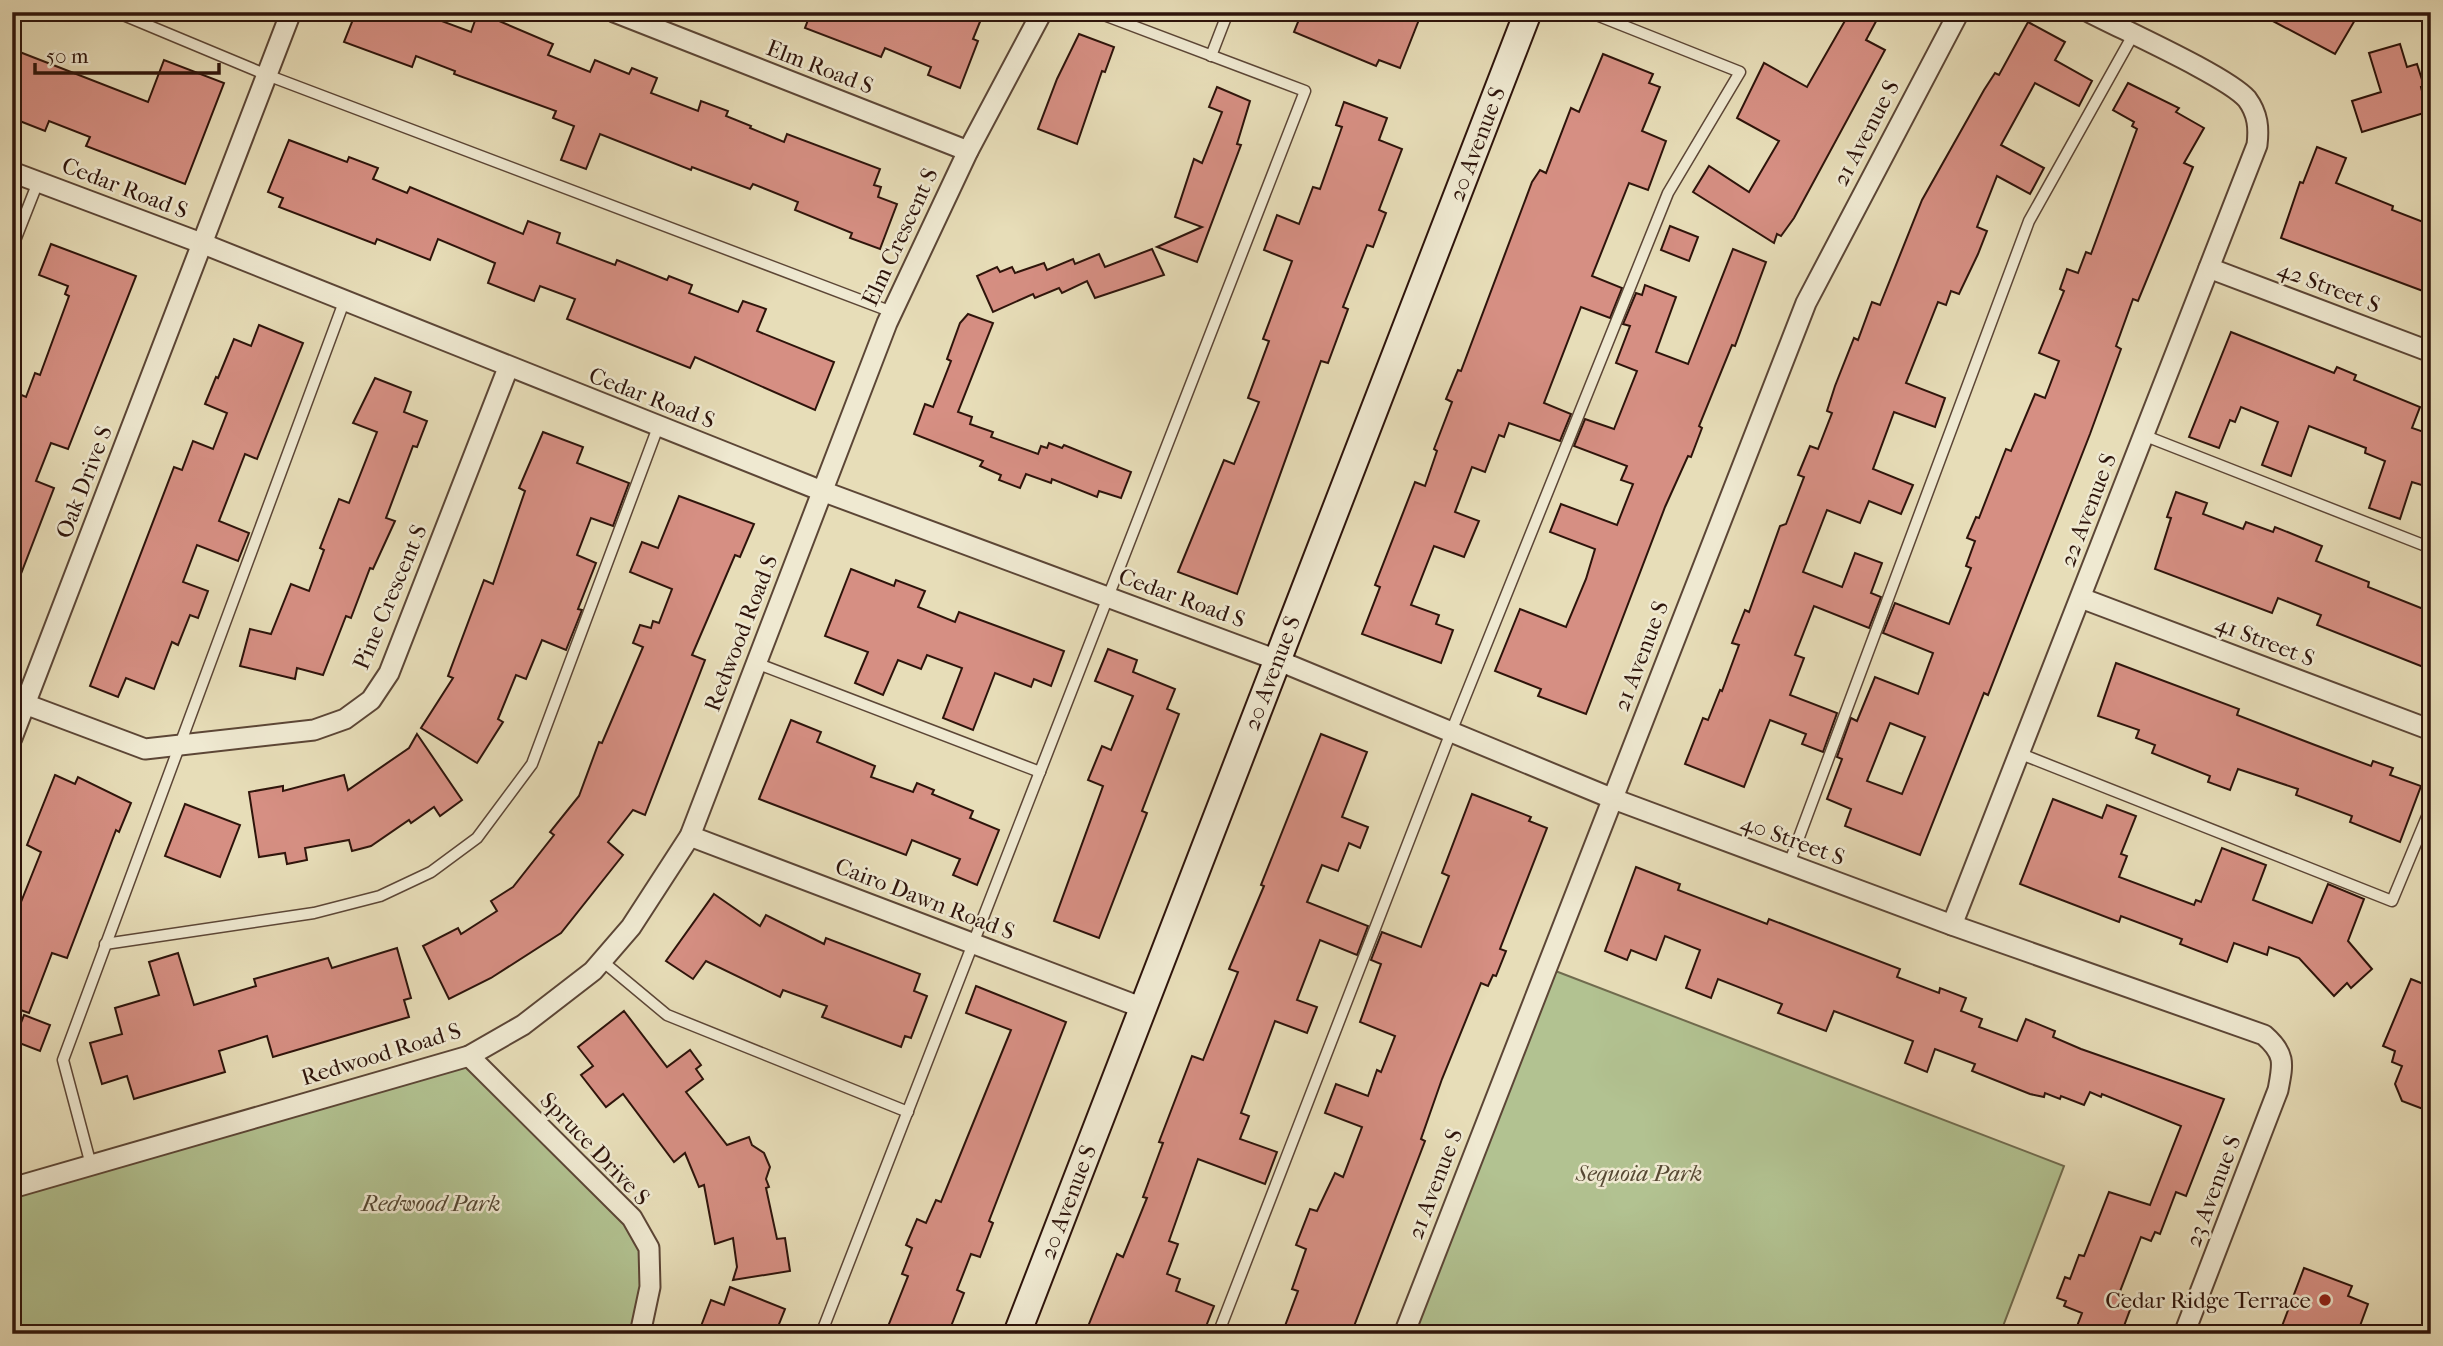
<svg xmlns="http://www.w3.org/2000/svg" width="2443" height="1346" viewBox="0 0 2443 1346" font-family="'IM FELL French Canon',serif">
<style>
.green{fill:#b2c291;stroke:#706b4e;stroke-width:2}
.building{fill:#d68f83;stroke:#2e140b;stroke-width:2;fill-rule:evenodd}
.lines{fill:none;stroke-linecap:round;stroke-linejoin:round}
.lane-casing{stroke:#5c4636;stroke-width:13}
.street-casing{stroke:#5c4636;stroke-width:23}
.secondary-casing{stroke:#2e140b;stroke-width:30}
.lane{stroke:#efe9d1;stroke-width:10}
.street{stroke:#efe9d1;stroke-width:19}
.secondary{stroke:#efe9d1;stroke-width:26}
.poi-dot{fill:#8f2418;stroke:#efe9d1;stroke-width:2.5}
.labels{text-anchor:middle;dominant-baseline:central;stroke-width:5;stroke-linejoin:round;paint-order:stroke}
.street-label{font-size:23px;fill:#2e140b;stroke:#efe9d1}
.park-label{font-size:23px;font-style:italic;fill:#564833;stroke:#efe9d1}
.poi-label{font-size:23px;fill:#2e140b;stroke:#efe9d1;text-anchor:end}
</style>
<rect width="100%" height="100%" fill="#e7ddb8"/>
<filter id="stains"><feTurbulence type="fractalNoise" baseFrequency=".00286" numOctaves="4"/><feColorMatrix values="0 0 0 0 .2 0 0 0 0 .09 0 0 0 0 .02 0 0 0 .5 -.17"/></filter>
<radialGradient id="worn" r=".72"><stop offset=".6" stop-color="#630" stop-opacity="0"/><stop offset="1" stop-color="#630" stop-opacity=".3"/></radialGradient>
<!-- green -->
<g class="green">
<polygon points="1545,967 2064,1166 2000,1334 1404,1334"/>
<polygon points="469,1056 649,1248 640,1334 12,1334 12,1188"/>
</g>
<!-- building -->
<g class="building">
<polygon points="356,12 438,12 436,19 471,32 478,12 553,44 548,55 590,72 595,60 629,74 632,68 657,78 651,93 698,111 701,101 728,111 726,116 751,126 750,128 784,142 787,134 880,169 874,185 881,187 878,197 897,204 880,249 850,238 852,233 795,210 798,202 753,184 750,189 692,167 691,170 600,134 586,169 561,160 574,126 553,118 556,111 454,74 455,71 416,56 412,67 344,42"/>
<polygon points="811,12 984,12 973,39 978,41 960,88 928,75 931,67 885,48 881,57 805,28"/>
<polygon points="1302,12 1422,12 1400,68 1379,60 1376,66 1294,32"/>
<polygon points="1850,12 1881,12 1866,40 1885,50 1794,218 1781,236 1777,234 1774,243 1693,192 1709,166 1749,192 1779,141 1737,118 1764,63 1807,87"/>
<polygon points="2256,12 2340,12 2355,20 2335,54"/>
<polygon points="2028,22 2065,42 2055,60 2092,81 2079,106 2035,83 2001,145 2044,168 2030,194 1997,176 1977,227 1987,231 1978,254 1959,294 1951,291 1946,305 1938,302 1906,383 1945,398 1935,427 1894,412 1873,469 1913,485 1901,514 1869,501 1860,523 1827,510 1803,572 1842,587 1855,553 1882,563 1871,593 1881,597 1869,628 1814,606 1795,655 1804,658 1790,695 1837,713 1823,752 1802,744 1806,734 1770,720 1744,787 1685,764 1703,718 1708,720 1720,690 1722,691 1739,645 1732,643 1745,610 1749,612 1780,526 1786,524 1804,477 1798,475 1810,446 1818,449 1832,413 1827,411 1835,386 1854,338 1858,340 1872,302 1880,305 1922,200 1984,90 1995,73 1999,75"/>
<polygon points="1079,34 1114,47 1105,72 1102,71 1077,144 1038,129 1057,79"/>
<polygon points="2400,44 2407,67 2417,64 2424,86 2421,87 2427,112 2362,132 2352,101 2381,92 2369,53"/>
<polygon points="12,49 148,102 164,60 224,83 185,184 86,146 90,137 49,121 45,131 12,118"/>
<polygon points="1603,54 1653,74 1649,83 1660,87 1642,131 1666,141 1648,190 1629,183 1592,276 1622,288 1610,318 1581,307 1544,403 1571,414 1560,441 1509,423 1504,437 1499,435 1485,472 1472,467 1455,512 1479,521 1464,557 1434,546 1411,605 1439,615 1436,624 1453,630 1441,663 1362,634 1380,587 1375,585 1415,482 1425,486 1437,451 1434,449 1452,402 1446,399 1458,370 1461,371 1532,182 1540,170 1546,173 1571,108 1579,112"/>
<path d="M2128,83L2179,108L2176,112L2204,128L2184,163L2193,167L2138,301L2133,299L2116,346L2121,349L2090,434L1988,695L1984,693L1920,855L1845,826L1851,809L1827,799L1842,759L1837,757L1851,718L1857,721L1875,677L1918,694L1933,653L1883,633L1895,603L1949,624L1971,568L1966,566L1975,541L1967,538L1976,517L1979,518L2006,449L2011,451L2035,394L2045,398L2059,361L2039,353L2064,291L2060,289L2067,269L2078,273L2086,252L2091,254L2137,129L2132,126L2134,122L2113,110ZM1890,723L1925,737L1902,794L1867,781Z"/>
<polygon points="1217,87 1250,101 1237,144 1241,145 1197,262 1157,247 1202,227 1175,217 1194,159 1202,163 1222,112 1209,107"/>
<polygon points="1344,102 1387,118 1379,140 1402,149 1379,210 1386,213 1373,247 1367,245 1343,307 1348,309 1328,363 1321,361 1237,594 1178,572 1224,460 1234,464 1259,402 1248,398 1269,341 1263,339 1292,261 1264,250 1277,215 1299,224 1313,187 1320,189 1342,127 1336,125"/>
<polygon points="289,140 347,162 349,157 378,168 373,179 407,193 410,187 523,234 528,221 560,233 557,243 615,265 617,260 667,280 669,276 692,285 689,293 738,312 743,301 766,309 757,331 834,362 815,410 695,357 690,368 567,319 575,299 540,286 534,301 488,283 495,263 438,239 430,260 377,239 375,244 279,207 283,198 268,192"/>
<polygon points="2317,147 2346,158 2336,183 2393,206 2392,210 2431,225 2431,294 2281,238 2300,182 2303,183"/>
<polygon points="1670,226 1698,237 1689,261 1661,250"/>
<polygon points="51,244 136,276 68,449 51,443 36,481 54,488 14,592 12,404 17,393 26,397 35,373 40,375 69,296 65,294 68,286 39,275"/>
<polygon points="1152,249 1164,275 1095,298 1087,281 1062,293 1059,288 1035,298 1033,294 993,312 977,276 997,267 1000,272 1012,267 1015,273 1044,263 1047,270 1073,259 1075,264 1099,254 1105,267"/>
<polygon points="1733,249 1766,262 1735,346 1732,345 1699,426 1702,428 1691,457 1688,456 1665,507 1586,714 1538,696 1541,689 1495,671 1520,609 1566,627 1586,579 1595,549 1550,532 1561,504 1617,525 1633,484 1621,480 1627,466 1574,446 1585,419 1614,429 1637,371 1616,363 1630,326 1623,324 1636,293 1642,295 1645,285 1676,297 1656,352 1688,364"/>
<polygon points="968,314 993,323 958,412 972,417 970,424 993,432 991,437 1038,454 1041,446 1047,448 1049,443 1062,448 1064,445 1131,472 1121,498 1099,491 1097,497 1052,479 1051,483 1026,474 1020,488 999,480 1001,475 980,466 983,461 914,434 925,404 933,407 951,361 947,359 960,323"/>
<polygon points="259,325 303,343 257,459 245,454 219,521 249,533 238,561 197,545 183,582 208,591 198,618 190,615 178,645 172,642 154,689 126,678 118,697 90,686 174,467 182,470 193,441 213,449 227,413 205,404 216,377 218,378 234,339 251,346"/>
<polygon points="2231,332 2334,373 2337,367 2356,375 2354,380 2420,407 2412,428 2427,433 2423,444 2431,446 2431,488 2412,482 2400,519 2369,508 2385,461 2365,453 2366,448 2309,426 2291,476 2262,465 2278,422 2241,407 2235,422 2230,420 2219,448 2189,437"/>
<polygon points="375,378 411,392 404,412 427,421 417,447 413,446 386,518 395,521 373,569 370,568 351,618 346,616 323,675 297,668 295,679 240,666 250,629 271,634 291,584 309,591 324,550 320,548 339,499 349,503 377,432 353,423"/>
<polygon points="543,432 583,447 577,463 629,483 613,526 591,518 577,555 596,563 578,609 582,610 566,650 542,640 526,679 516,675 498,719 503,722 477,763 421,728 453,678 448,676 484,580 493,584 525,491 519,488"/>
<polygon points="2176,492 2207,503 2203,514 2243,529 2246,522 2273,532 2275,527 2322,546 2316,561 2369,582 2368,587 2431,612 2431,670 2317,625 2321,615 2278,598 2272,613 2155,569 2171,518 2167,517"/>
<polygon points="679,496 754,524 740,557 735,555 692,655 705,660 645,815 633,810 608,842 623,855 561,933 491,978 449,999 423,946 458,928 461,934 497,911 491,901 513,887 554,835 550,832 579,796 599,742 602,743 643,647 633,643 640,625 651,628 653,621 659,623 672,589 630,572 642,542 658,548"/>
<polygon points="851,569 894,586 896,580 925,591 918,607 955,622 959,612 1064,651 1051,686 1034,679 1031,687 995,673 973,730 943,718 962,668 927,655 921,669 898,660 883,695 855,683 868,652 825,636"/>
<polygon points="1108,649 1137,660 1133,672 1175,689 1167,709 1179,714 1142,811 1147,813 1099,938 1054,921 1103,786 1088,780 1102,746 1111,750 1133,696 1095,681"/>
<polygon points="2116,663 2239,709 2237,715 2315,745 2371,766 2373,761 2393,768 2390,775 2421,786 2400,842 2350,822 2352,816 2296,795 2298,789 2238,769 2230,790 2208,782 2210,776 2152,753 2155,745 2136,738 2139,730 2098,716"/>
<polygon points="791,720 821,732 817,742 875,766 871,777 913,792 917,783 934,790 932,794 973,811 970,818 999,830 977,885 953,875 960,859 912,840 906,855 759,799"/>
<polygon points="417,734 462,800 440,816 434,807 411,823 409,820 371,846 352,851 349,840 305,848 307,860 287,864 285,853 259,857 249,792 283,786 283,791 344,775 348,790 409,748"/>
<polygon points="1321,734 1367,752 1342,817 1368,827 1360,848 1349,843 1338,871 1322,865 1307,902 1368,926 1357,955 1320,940 1297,1000 1317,1007 1307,1033 1275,1021 1241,1113 1249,1116 1240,1139 1277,1152 1265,1184 1198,1159 1169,1241 1178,1244 1167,1274 1180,1279 1176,1291 1214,1306 1203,1334 1085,1334 1117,1254 1123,1257 1147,1198 1143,1197 1163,1143 1159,1142 1192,1056 1203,1060 1238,972 1229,969 1264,886 1261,885"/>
<polygon points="55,775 75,784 78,777 131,803 119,832 116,830 67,958 52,953 29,1013 12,1007 12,904 19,907 41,852 27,845"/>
<polygon points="1472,794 1531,817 1529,821 1547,828 1500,949 1506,951 1496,976 1493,975 1488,986 1481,983 1442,1079 1421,1139 1425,1141 1351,1334 1282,1334 1298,1291 1292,1289 1306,1249 1296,1245 1310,1209 1317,1211 1335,1173 1343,1177 1362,1127 1325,1113 1336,1084 1368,1096 1377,1070 1381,1072 1395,1036 1360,1022 1381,964 1371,960 1382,932 1421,947 1449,876 1442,873"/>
<polygon points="2053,799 2102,818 2107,805 2136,816 2121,854 2127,856 2119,877 2194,905 2196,900 2201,902 2222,848 2266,865 2253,900 2312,923 2328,884 2364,899 2348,941 2372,969 2351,988 2347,983 2334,996 2299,958 2269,947 2267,955 2234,943 2227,962 2180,944 2182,939 2121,916 2119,922 2020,884"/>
<polygon points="185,804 240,825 220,877 165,856"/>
<polygon points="1636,867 1680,884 1678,890 1767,924 1769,919 1900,969 1897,977 1939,993 1940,988 1966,998 1961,1011 1982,1019 1979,1027 2017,1041 2026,1019 2055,1031 2053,1037 2081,1049 2224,1099 2186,1196 2176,1192 2160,1234 2155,1232 2151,1241 2141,1237 2119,1294 2134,1299 2121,1334 2074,1334 2082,1313 2064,1306 2066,1301 2057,1298 2065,1277 2070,1279 2079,1255 2084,1256 2109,1192 2150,1205 2181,1126 2102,1094 2101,1097 2090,1092 2084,1105 2061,1096 2060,1099 2045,1093 2044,1097 2030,1094 1972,1071 1975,1064 1935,1049 1927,1072 1905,1063 1913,1041 1834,1011 1826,1031 1778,1013 1782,1004 1718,979 1711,998 1686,988 1700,950 1665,936 1656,960 1631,950 1627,960 1605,951"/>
<polygon points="714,894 760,926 766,915 824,944 826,938 920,974 914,991 927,996 911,1038 905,1036 901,1047 822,1017 827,1006 783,990 780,997 706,961 693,979 666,961"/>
<polygon points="397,948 411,998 404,1000 409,1017 273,1057 267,1036 219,1051 225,1072 134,1099 127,1076 102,1084 90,1043 122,1034 115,1008 159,995 149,962 178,953 194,1005 256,986 254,979 328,958 332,968"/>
<polygon points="2411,979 2431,987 2431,1112 2402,1101 2395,1084 2402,1066 2392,1062 2395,1051 2383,1046"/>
<polygon points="976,986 1066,1022 989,1221 993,1223 980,1257 971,1254 957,1290 964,1293 948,1334 885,1334 908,1276 902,1274 912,1248 906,1245 917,1219 926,1223 936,1200 941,1202 1011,1030 966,1013"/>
<polygon points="624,1011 667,1067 690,1050 701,1065 696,1069 703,1079 686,1092 727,1145 749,1137 752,1145 764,1153 770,1167 766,1179 769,1187 766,1188 777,1239 785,1238 790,1271 733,1280 737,1267 733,1238 715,1244 704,1185 699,1187 685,1153 674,1162 623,1094 606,1107 581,1075 593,1066 578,1047"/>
<polygon points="24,1015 50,1025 40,1051 14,1041"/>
<polygon points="2304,1268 2352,1286 2348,1296 2368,1304 2357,1334 2279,1334"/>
<polygon points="730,1287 785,1309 775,1334 698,1334 711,1300 724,1305"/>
</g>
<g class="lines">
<!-- lane casing -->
<g class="lane-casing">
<g id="lane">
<polyline points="116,12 267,75 892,312"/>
<polyline points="1211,56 1228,12"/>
<polyline points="12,248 38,182"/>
<polyline points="2143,435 2431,548"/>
<polyline points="756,663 1040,772"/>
<polyline points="2021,754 2392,901 2431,807"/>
<polyline points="1789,864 2029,221 2133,35"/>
<polyline points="105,944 314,913 380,896 431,872 477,838 532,764 658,427"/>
<polyline points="601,960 667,1015 908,1112"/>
<polyline points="91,1165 63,1060 344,302"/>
<polyline points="821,1334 1305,91 1096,12"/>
<polyline points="1218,1334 1451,732 1668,193 1740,72 1589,12"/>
</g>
</g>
<!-- street casing -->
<g class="street-casing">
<g id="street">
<polyline points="614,12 968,151"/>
<path d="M12,172L201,243L822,491L1277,660L1611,798L1952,925L2264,1035C2286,1054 2283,1064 2278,1090L2184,1334"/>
<polyline points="2209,268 2431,352"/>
<polyline points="2081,598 2431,730"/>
<polyline points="25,704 145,749 314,730 345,719 371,700 389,673 508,368"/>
<polyline points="12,738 291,12"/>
<polyline points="690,836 1143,1008"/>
<path d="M1952,925L2257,145C2259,128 2258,114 2247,99C2227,76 2121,29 2089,12"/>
<polyline points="469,1056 632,1218 649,1248 650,1287 640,1334"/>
<polyline points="12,1188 469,1056 523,1025 593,971 631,927 690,836 887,323 968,151 1042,12"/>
<polyline points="1404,1334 1806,303 1959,12"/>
</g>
</g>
<!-- secondary casing -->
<g class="secondary-casing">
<polyline id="secondary" points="1017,1334 1528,12"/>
</g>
<!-- lane -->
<use href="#lane" class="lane"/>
<!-- street -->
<use href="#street" class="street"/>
<!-- secondary -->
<use href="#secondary" class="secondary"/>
</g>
<!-- markers -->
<circle class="poi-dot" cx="2325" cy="1300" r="7"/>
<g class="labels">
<!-- street labels -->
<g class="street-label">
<text transform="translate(820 67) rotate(21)">Elm Road S</text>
<text transform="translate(1866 133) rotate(-62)">21 Avenue S</text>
<text transform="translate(1477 144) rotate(-69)">20 Avenue S</text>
<text transform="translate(125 188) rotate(21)">Cedar Road S</text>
<text transform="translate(900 237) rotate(-65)">Elm Crescent S</text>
<text transform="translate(2329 287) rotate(21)">42 Street S</text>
<text transform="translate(652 398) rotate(21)">Cedar Road S</text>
<text transform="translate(84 482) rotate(-69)">Oak Drive S</text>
<text transform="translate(2088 510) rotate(-69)">22 Avenue S</text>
<text transform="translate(390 597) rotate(-67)">Pine Crescent S</text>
<text transform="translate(1182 598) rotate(20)">Cedar Road S</text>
<text transform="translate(741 633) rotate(-69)">Redwood Road S</text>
<text transform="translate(2265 641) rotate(21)">41 Street S</text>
<text transform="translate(1641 656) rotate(-69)">21 Avenue S</text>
<text transform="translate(1272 673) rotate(-69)">20 Avenue S</text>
<text transform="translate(1793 840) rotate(20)">40 Street S</text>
<text transform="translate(925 899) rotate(21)">Cairo Dawn Road S</text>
<text transform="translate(381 1054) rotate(-17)">Redwood Road S</text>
<text transform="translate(595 1149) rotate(46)">Spruce Drive S</text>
<text transform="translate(1435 1184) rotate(-69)">21 Avenue S</text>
<text transform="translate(2213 1191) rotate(-69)">23 Avenue S</text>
<text transform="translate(1068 1202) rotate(-69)">20 Avenue S</text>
</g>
<!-- park labels -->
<g class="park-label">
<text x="1639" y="1173">Sequoia Park</text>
<text x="431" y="1203">Redwood Park</text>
</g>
<!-- poi labels -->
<g class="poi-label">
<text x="2311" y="1300">Cedar Ridge Terrace</text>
</g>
</g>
<!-- margin -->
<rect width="2443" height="1346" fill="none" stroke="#e7ddb8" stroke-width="42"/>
<rect x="14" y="14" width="2415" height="1318" fill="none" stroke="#2e140b" stroke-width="3.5"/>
<rect x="21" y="21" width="2401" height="1304" fill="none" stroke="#2e140b" stroke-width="2"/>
<!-- scale -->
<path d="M35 63v10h184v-10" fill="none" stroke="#2e140b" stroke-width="3.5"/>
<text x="46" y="63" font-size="21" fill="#2e140b" stroke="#efe9d1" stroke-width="5" paint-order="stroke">50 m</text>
<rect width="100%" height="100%" filter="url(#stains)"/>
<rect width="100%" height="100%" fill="url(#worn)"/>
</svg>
